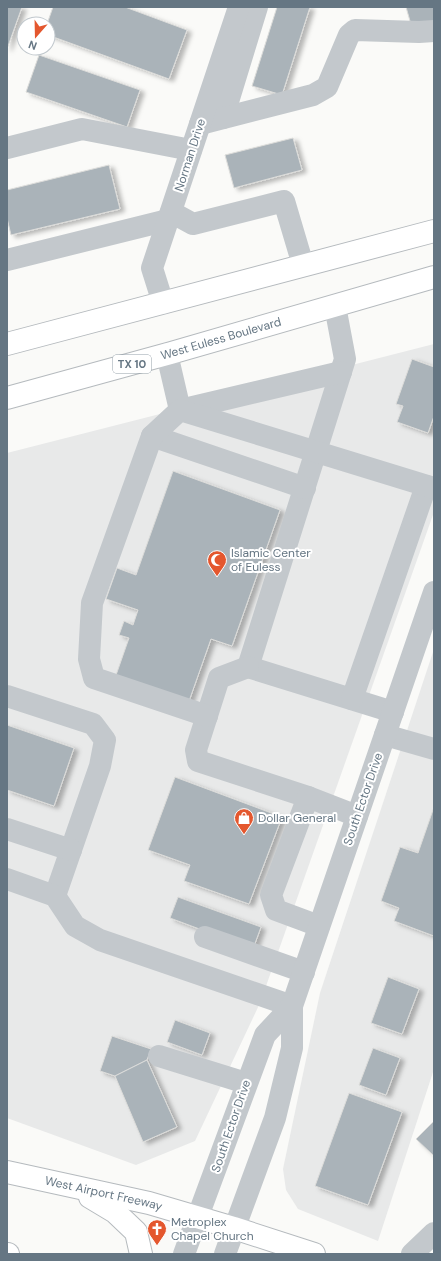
<svg xmlns="http://www.w3.org/2000/svg" width="441" height="1261" viewBox="0 0 441 1261" font-family="'DM Sans',sans-serif">
<style>
.built{fill:#e8e9e9}
.building{fill:#aab3b9;stroke:#dcdcda;filter:url(#shadow)}
.lines{fill:none;stroke-linecap:round;stroke-linejoin:round}
.major-casing{stroke:#b5babe;stroke-width:24}
.highway-casing{stroke:#b4b9bd;stroke-width:24}
.minor{stroke:#c3c8cc;stroke-width:22}
.major{stroke:#fff;stroke-width:22}
.highway{stroke:#fff;stroke-width:22}
.labels{text-anchor:middle;dominant-baseline:central;stroke-width:4;stroke-linejoin:round;paint-order:stroke}
.shield{fill:#fff;stroke:#939fa8;stroke-width:1}
.shield-label{font-size:11px;font-weight:bold;fill:#657683}
.street-label{font-size:12px;fill:#657683;stroke:#fff}
.poi-label{font-size:12px;fill:#657683;stroke:#fff;text-anchor:start}
</style>
<defs>
<filter id="shadow"><feDropShadow dx="4.5" dy="2.5" stdDeviation="2" flood-color="#0004"/></filter>
</defs>
<rect width="100%" height="100%" fill="#fafaf8"/>
<!-- built -->
<g class="built">
<polygon points="434,344 434,512 260,1003 195,1141 136,1165 7,1118 7,453"/>
<polygon points="434,649 434,1069 378,1241 298,1209 286,1190 283,1169 320,993"/>
</g>
<!-- building -->
<g class="building">
<polygon points="7,7 22,7 7,49"/>
<polygon points="53,7 125,7 187,30 169,79 48,35 48,24 47,24"/>
<polygon points="277,7 310,7 282,95 252,86"/>
<polygon points="406,7 434,7 434,21 412,28"/>
<polygon points="39,55 140,90 127,127 26,92"/>
<polygon points="293,138 302,170 234,188 225,155"/>
<polygon points="109,165 120,209 11,235 7,218 7,190"/>
<polygon points="412,359 434,367 434,416 428,433 397,422 403,406 396,404"/>
<polygon points="173,471 280,510 232,646 211,639 188,704 115,678 129,638 119,635 124,621 133,625 138,610 106,599 117,568 136,575"/>
<polygon points="7,725 74,748 54,806 7,790"/>
<polygon points="175,777 282,817 249,904 184,881 190,865 148,850"/>
<polygon points="434,807 434,936 394,921 399,908 381,901 400,847 418,853"/>
<polygon points="178,897 261,927 253,949 170,918"/>
<polygon points="388,977 419,989 402,1034 371,1023"/>
<polygon points="175,1020 210,1033 202,1055 167,1042"/>
<polygon points="112,1036 151,1049 147,1060 115,1076 100,1071"/>
<polygon points="373,1048 400,1058 386,1095 359,1085"/>
<polygon points="147,1060 177,1127 143,1142 115,1076"/>
<polygon points="349,1093 402,1112 368,1205 315,1186"/>
<polygon points="434,1121 434,1156 416,1139"/>
</g>
<g class="lines">
<!-- major casing -->
<g class="major-casing">
<g id="major">
<polyline points="7,344 434,231"/>
<path id="s1" d="M7,398L171,353L434,277"/>
<path id="s2" d="M7,1172L149,1203L234,1228L314,1254"/>
<polyline points="90,1197 115,1212 136,1232 141,1254"/>
</g>
</g>
<!-- highway casing -->
<g class="highway-casing">
<polyline id="highway" points="7,1254 8,1254"/>
</g>
<!-- minor -->
<g class="minor">
<polyline points="223,118 257,7"/>
<polyline points="200,124 313,95 327,87 349,35 355,30 419,32 434,31"/>
<polyline points="7,148 82,129 191,150"/>
<polyline points="171,212 193,224 284,201 303,265"/>
<polyline points="7,260 168,220"/>
<polyline points="163,303 152,268 239,7"/>
<polyline points="335,306 345,359 248,667 393,712"/>
<polyline points="167,354 180,410 341,372"/>
<polyline points="152,436 305,488"/>
<polyline points="248,667 219,678 196,750 198,761 308,797"/>
<polyline points="7,696 93,724 105,740 100,766 55,896"/>
<polyline points="352,699 426,486"/>
<polyline points="207,716 94,678 89,659 92,603 152,436 180,410 434,488"/>
<polyline points="385,735 434,749"/>
<polyline points="7,829 71,850"/>
<polyline points="7,879 55,896 75,926 100,940 292,1006"/>
<polyline points="319,926 276,910 271,895 308,797 357,816"/>
<polyline points="205,937 304,972"/>
<polyline points="159,1056 246,1083"/>
<polyline points="184,1254 265,1035 292,1006"/>
<polyline points="225,1254 275,1118 292,1048 292,1006 434,592"/>
<polyline points="412,1254 434,1233"/>
</g>
<!-- major -->
<use href="#major" class="major"/>
<!-- highway -->
<use href="#highway" class="highway"/>
</g>
<!-- icons -->
<defs>
<g id="mosque-pin" transform="scale(1)"><path d="M0 17L-7.5 6A9.5 9.5 0 1 1 7.5 6Z" fill="#e4572e" stroke="#fff"/><path d="M3.5-4.9A6 6 0 1 0 3.5 4.9A5 5 0 1 1 3.5-4.9Z" fill="#fff"/></g>
<g id="shop-pin" transform="scale(1)"><path d="M0 17L-7.5 6A9.5 9.5 0 1 1 7.5 6Z" fill="#e4572e" stroke="#fff"/><path d="M-5-2.5h2.3a2.7 3.5 0 0 1 5.4 0H5L5.5 6h-11ZM-1.5-2.5h3a1.5 2.3 0 0 0-3 0Z" fill="#fff"/></g>
<g id="church-pin" transform="scale(1)"><path d="M0 17L-7.5 6A9.5 9.5 0 1 1 7.5 6Z" fill="#e4572e" stroke="#fff"/><path d="M-1.2-6h2.4v3.5h3.3v2.4h-3.3V6h-2.4V-.1h-3.3v-2.4h3.3Z" fill="#fff"/></g>
</defs>
<g fill-rule="evenodd">
<use href="#mosque-pin" x="217" y="560"/>
<use href="#shop-pin" x="244" y="818"/>
<use href="#church-pin" x="157" y="1229"/>
</g>
<g class="labels">
<!-- shield labels -->
<rect class="shield" x="113" y="355" width="38" height="18" rx="3"/>
<g class="shield-label">
<text x="132" y="364">TX 10</text>
</g>
<!-- street labels -->
<g class="street-label">
<text transform="translate(190 155) rotate(-72)">Norman Drive</text>
<text stroke="none"><textPath href="#s1" startOffset="222">West Euless Boulevard</textPath></text>
<text transform="translate(363 799) rotate(-71)">South Ector Drive</text>
<text transform="translate(231 1126) rotate(-71)">South Ector Drive</text>
<text stroke="none"><textPath href="#s2" startOffset="99">West Airport Freeway</textPath></text>
</g>
<!-- poi labels -->
<g class="poi-label">
<text x="231" y="553">Islamic Center<tspan x="231" dy="14">of Euless</tspan></text>
<text x="258" y="818">Dollar General</text>
<text x="171" y="1222">Metroplex<tspan x="171" dy="14">Chapel Church</tspan></text>
</g>
</g>
<!-- border -->
<rect width="441" height="1261" fill="none" stroke="#657683" stroke-width="16"/>
<!-- north arrow -->
<g transform="translate(36 36) rotate(200)"><circle r="19" fill="#ffffff" stroke="#c1c8cd"/>
<path d="M0-3L7 15L0 10L-7 15Z" fill="#e4572e"/>
<text y="-6" font-size="11" font-weight="bold" text-anchor="middle" fill="#657683">N</text>
</g>
</svg>
